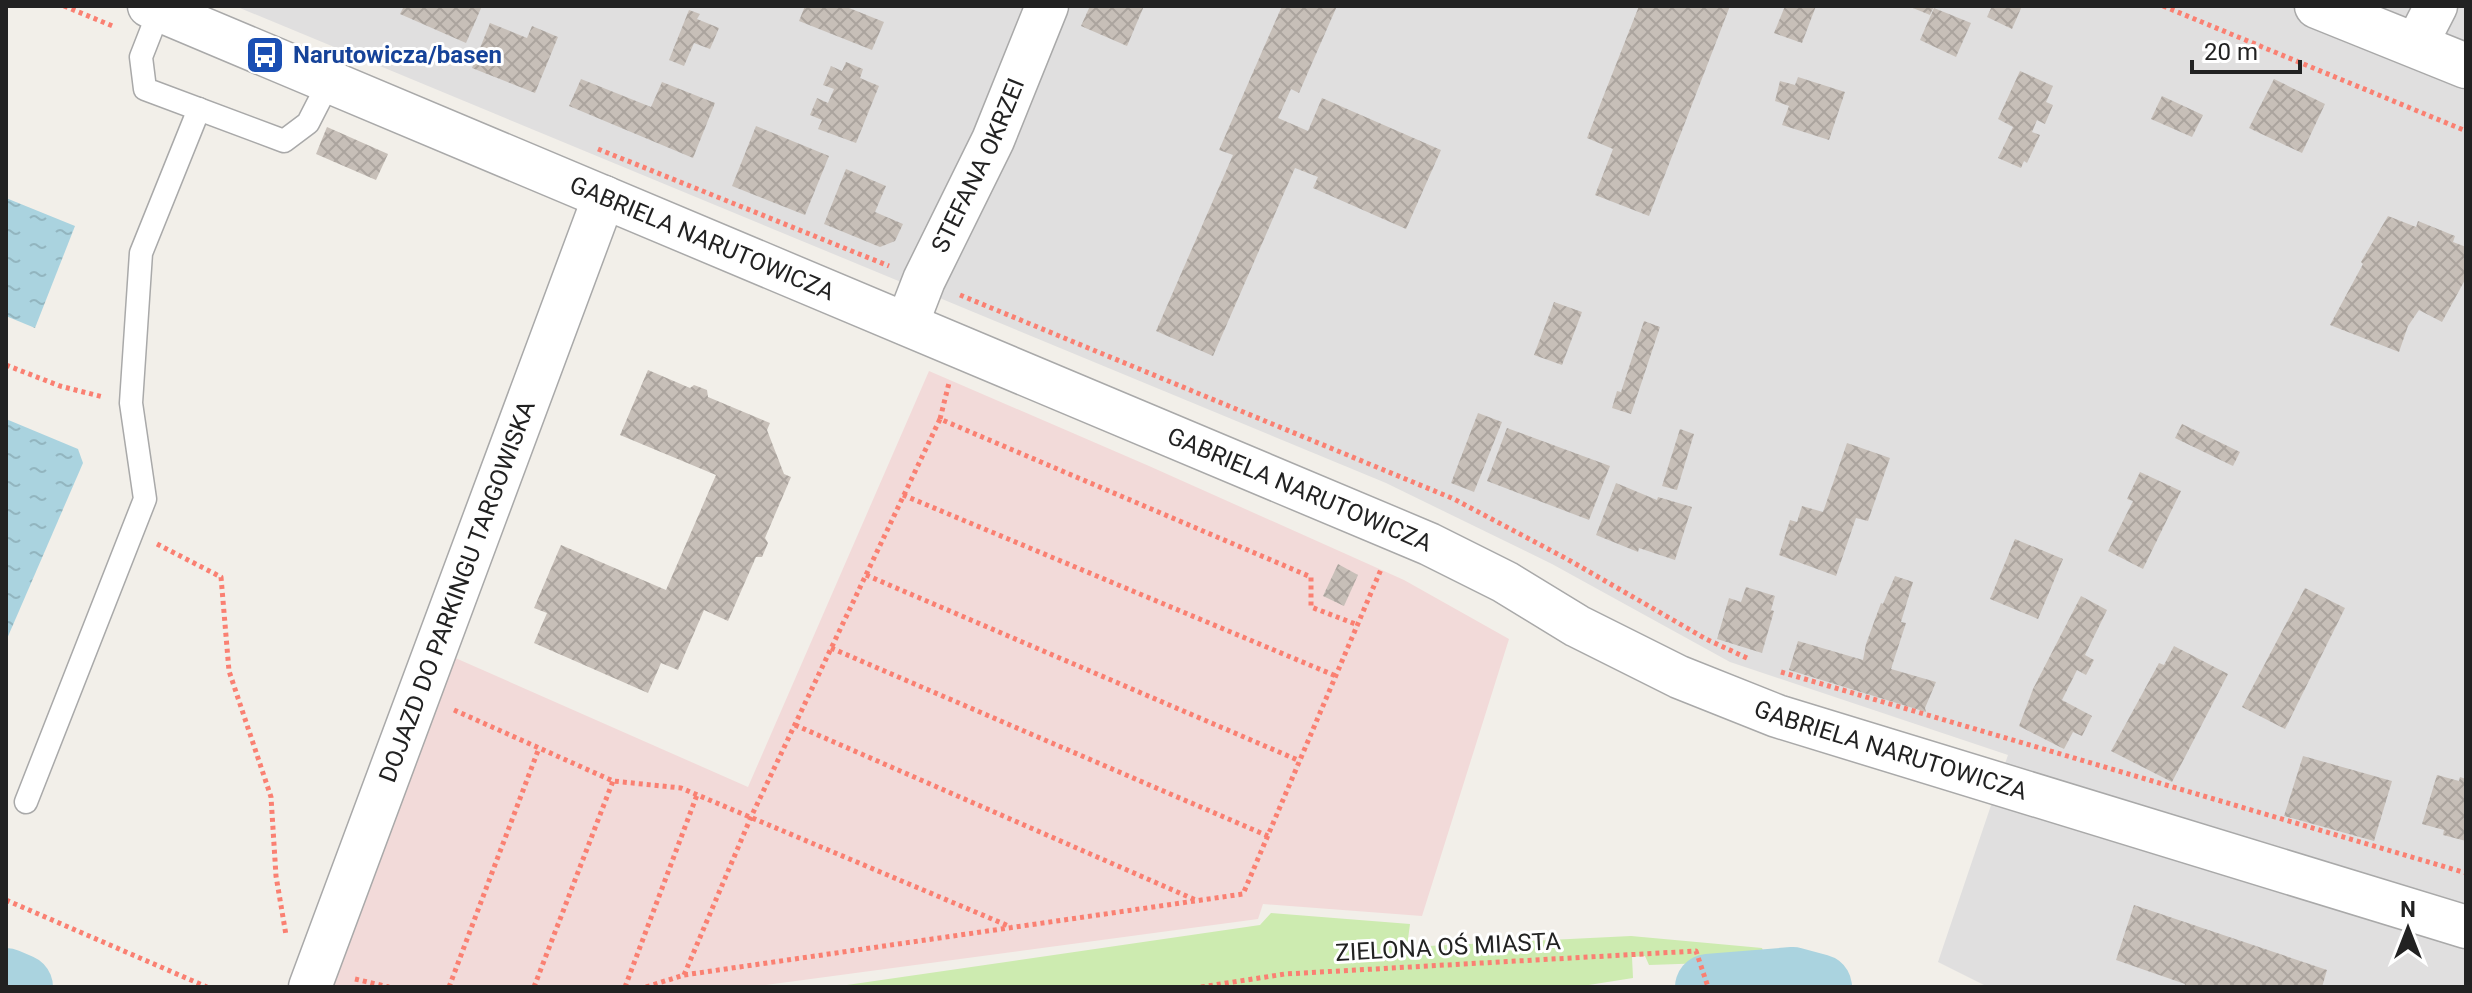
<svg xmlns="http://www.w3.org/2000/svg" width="2472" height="993" viewBox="0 0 2472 993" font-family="Roboto,sans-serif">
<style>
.residential{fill:#e0dfdf}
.commercial{fill:#f2dad9}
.grass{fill:#cdebb0}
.water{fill:url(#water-ripples)}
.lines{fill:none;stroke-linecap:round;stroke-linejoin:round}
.river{stroke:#aad3df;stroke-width:66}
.building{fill:url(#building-cross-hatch)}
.service-casing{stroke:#a9a9a9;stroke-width:25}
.minor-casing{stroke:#a9a9a9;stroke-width:45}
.tertiary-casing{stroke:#a9a9a9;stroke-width:47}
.path{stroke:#fa8072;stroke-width:5;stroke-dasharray:4 4;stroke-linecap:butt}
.service{stroke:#fff;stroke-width:22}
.minor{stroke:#fff;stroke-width:42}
.tertiary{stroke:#fff;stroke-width:44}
.labels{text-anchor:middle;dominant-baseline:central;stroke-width:6;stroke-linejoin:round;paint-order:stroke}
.transit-label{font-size:24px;font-weight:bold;fill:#164399;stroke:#fff;text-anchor:start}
.street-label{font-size:24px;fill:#222;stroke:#fff}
</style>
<defs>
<pattern id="water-ripples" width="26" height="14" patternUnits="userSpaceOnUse" patternTransform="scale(2)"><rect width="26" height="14" fill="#aad3df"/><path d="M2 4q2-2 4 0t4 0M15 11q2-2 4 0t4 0" fill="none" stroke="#92b5bf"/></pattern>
<pattern id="building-cross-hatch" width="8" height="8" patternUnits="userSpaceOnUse" patternTransform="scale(2)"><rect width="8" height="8" fill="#c7bfb8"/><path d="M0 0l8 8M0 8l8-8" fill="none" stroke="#aba49e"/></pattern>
</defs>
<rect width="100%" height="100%" fill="#f2efe9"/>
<!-- residential -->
<polygon class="residential" points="235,6 2466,6 2466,987 1988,987 1938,962 2008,755 1730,662 1552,564 1386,483"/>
<!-- commercial -->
<polygon class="commercial" points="929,371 1149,466 1404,580 1509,639 1422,916 1263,904 1258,919 751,987 314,987 444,653 748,787"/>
<!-- grass -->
<polygon class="grass" points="1271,913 1410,924 1407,947 1631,936 1762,948 1767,961 1649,965 1645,956 1632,957 1633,978 1576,987 833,987 1260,925"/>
<!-- water -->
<g class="water">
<polygon points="6,198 75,226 35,328 6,316"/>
<polygon points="6,419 78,449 83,463 6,641"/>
</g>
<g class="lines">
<!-- river -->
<g class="river">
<polyline points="6,981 20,987"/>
<polyline points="1708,987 1793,980 1819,987"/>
</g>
</g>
<!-- building -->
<g class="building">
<polygon points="404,6 482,6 466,43 400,14"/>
<polygon points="805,6 844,6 884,22 872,50 799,21"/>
<polygon points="1090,6 1144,6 1127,46 1081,26"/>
<polygon points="1282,6 1337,6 1299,93 1291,89 1278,118 1308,131 1322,98 1441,150 1406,229 1313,188 1318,177 1295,168 1213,356 1156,331 1233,155 1219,150"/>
<polygon points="1639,6 1730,6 1649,216 1595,195 1613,149 1587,138"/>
<polygon points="1785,6 1816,6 1802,43 1774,33"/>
<polygon points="1908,6 1934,6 1930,15"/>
<polygon points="1992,6 2022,6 2012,29 1987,17"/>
<polygon points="1934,8 1971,23 1956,57 1920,40"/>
<polygon points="689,10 700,14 697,19 719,28 710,49 694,43 684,66 669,60"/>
<polygon points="490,23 527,38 532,26 558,37 535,93 472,68"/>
<polygon points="846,62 863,69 860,78 879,86 856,143 818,129 822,120 810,115 817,98 828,103 834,89 823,85 831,66 842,71"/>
<polygon points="2020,71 2053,86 2046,102 2053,105 2045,124 2037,120 2032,132 2040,135 2027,163 2024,161 2021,168 1998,158 2013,127 1998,119"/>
<polygon points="1798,77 1845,92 1829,140 1782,125 1789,106 1775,101 1780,81 1795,85"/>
<polygon points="581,79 651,107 662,82 715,103 693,158 569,106"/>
<polygon points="2274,79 2325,104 2302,153 2249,128"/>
<polygon points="2162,96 2203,115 2192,137 2151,119"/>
<polygon points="756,126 829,156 805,215 732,186"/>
<polygon points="327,127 388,154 376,180 316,154"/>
<polygon points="846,169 886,186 875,212 903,224 895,241 880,247 824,224"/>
<polygon points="2388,216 2416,227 2418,221 2455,236 2453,242 2466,247 2466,278 2442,322 2419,310 2408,326 2399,352 2330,325 2363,264 2361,262"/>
<polygon points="1554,302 1582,312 1562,365 1534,355"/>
<polygon points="1644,321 1660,327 1631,414 1612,408 1617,391 1621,392"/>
<polygon points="648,370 690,388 694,385 707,390 708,397 770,423 767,430 784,474 791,477 765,538 768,543 762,557 756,557 728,621 704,610 678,670 661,663 648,693 534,643 547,613 534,608 561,545 666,590 716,475 620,435"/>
<polygon points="1478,413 1502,422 1474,492 1451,483"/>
<polygon points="2182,424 2240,452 2233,466 2175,438"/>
<polygon points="1507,428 1610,466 1589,520 1487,481"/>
<polygon points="1680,429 1694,434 1677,490 1662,486"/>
<polygon points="1847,443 1890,458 1868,521 1856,518 1836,576 1779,555 1790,520 1797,522 1802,506 1823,512"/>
<polygon points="2140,472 2181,491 2143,569 2108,551 2133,501 2127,499"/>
<polygon points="1616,483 1657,500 1658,497 1692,507 1675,560 1639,548 1638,552 1596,535"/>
<polygon points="2015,539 2063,559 2038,619 1990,599"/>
<polygon points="1338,564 1358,575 1344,606 1323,596"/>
<polygon points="1895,576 1913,582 1901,622 1906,623 1891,669 1936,682 1925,708 1926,712 1789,670 1798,641 1863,660 1866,644 1881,603 1883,604"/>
<polygon points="1746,587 1775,596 1771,610 1774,611 1762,653 1717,639 1729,598 1741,602"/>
<polygon points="2305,588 2345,608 2285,729 2242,707"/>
<polygon points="2081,596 2107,610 2085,655 2094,660 2086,675 2077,670 2062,700 2092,716 2082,736 2073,732 2064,749 2019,726 2033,689"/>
<polygon points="2174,646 2228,674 2172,782 2111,751 2159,663 2164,665"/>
<polygon points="2303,756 2392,781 2374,841 2284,816"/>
<polygon points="2437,775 2459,781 2460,777 2466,779 2466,841 2443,835 2444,830 2422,824"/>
<polygon points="2134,905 2327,970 2322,987 2184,987 2185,984 2116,960"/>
</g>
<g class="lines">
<!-- service casing -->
<g class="service-casing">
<g id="service">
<polyline points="159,11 141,57 145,89 284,141 308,123 329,82"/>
<polyline points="26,802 145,499 131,403 141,253 199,109"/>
</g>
</g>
<!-- minor casing -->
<g class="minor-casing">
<g id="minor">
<path id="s1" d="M149,6L1429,544L1505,582L1577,626L1679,677L1777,716L2466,927"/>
<polyline points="2416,45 2436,6"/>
<path id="s2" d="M907,324L924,280L993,140L1047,6"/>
<path id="s3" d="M310,987L604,197"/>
</g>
</g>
<!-- tertiary casing -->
<g class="tertiary-casing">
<polyline id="tertiary" points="2317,6 2466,66"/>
</g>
<!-- path -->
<g class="path">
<polyline points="64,6 115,27"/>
<polyline points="2163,6 2466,131"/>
<polyline points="598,149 889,266"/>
<polyline points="960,295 1454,499 1567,559 1706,639 1749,659"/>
<polyline points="6,365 60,386 103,397"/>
<polyline points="940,419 949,383"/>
<polyline points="903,495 1336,676"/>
<polyline points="157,544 221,577 229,671 271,797 276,876 286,935"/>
<polyline points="866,575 1300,761"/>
<polyline points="831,648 1268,836"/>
<polyline points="1781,672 2466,873"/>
<polyline points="454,710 613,781 681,788 1011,927"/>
<polyline points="795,725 1198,901"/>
<polyline points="6,900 207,987"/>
<polyline points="684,975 751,817 940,419 1311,577 1311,607 1358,625"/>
<polyline points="355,979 389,987"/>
<polyline points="449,987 539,748"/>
<polyline points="534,987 613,781"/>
<polyline points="625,987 697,795"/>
<polyline points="646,987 684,975 1243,894 1382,567"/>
<polyline points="1201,987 1285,974 1696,951 1708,987"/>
</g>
<!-- service -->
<use href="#service" class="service"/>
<!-- minor -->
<use href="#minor" class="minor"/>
<!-- tertiary -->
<use href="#tertiary" class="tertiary"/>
</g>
<!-- icons -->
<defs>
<g id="bus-square" transform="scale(2)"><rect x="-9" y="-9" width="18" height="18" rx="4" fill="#1a4fb4" stroke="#fff"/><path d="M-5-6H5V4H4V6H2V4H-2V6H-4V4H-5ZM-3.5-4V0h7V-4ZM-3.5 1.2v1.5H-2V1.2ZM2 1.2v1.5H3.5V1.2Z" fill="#fff"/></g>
</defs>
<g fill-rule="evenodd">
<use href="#bus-square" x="265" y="55"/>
</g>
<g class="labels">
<!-- transit labels -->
<g class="transit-label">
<text x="293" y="55">Narutowicza/basen</text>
</g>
<!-- street labels -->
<g class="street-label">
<text stroke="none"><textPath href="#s2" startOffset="174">STEFANA OKRZEI</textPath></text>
<text stroke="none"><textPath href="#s1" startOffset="600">GABRIELA NARUTOWICZA</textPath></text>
<text stroke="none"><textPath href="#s1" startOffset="1248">GABRIELA NARUTOWICZA</textPath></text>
<text stroke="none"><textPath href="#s3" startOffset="422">DOJAZD DO PARKINGU TARGOWISKA</textPath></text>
<text stroke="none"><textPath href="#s1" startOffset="1896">GABRIELA NARUTOWICZA</textPath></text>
<text transform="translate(1448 947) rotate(-3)">ZIELONA OŚ MIASTA</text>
</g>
</g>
<!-- border -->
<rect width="2472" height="993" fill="none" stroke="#222222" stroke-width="16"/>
<!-- north arrow -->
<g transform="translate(2408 929)" stroke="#ffffff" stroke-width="6" paint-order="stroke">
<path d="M0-6L14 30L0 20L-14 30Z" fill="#222222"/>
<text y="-12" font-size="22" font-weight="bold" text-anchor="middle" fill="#222222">N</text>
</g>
<!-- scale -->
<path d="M2192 60v12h108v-12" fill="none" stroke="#222222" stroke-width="4"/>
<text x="2204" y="60" font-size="24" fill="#222222" stroke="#ffffff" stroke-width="6" paint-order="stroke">20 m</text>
</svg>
